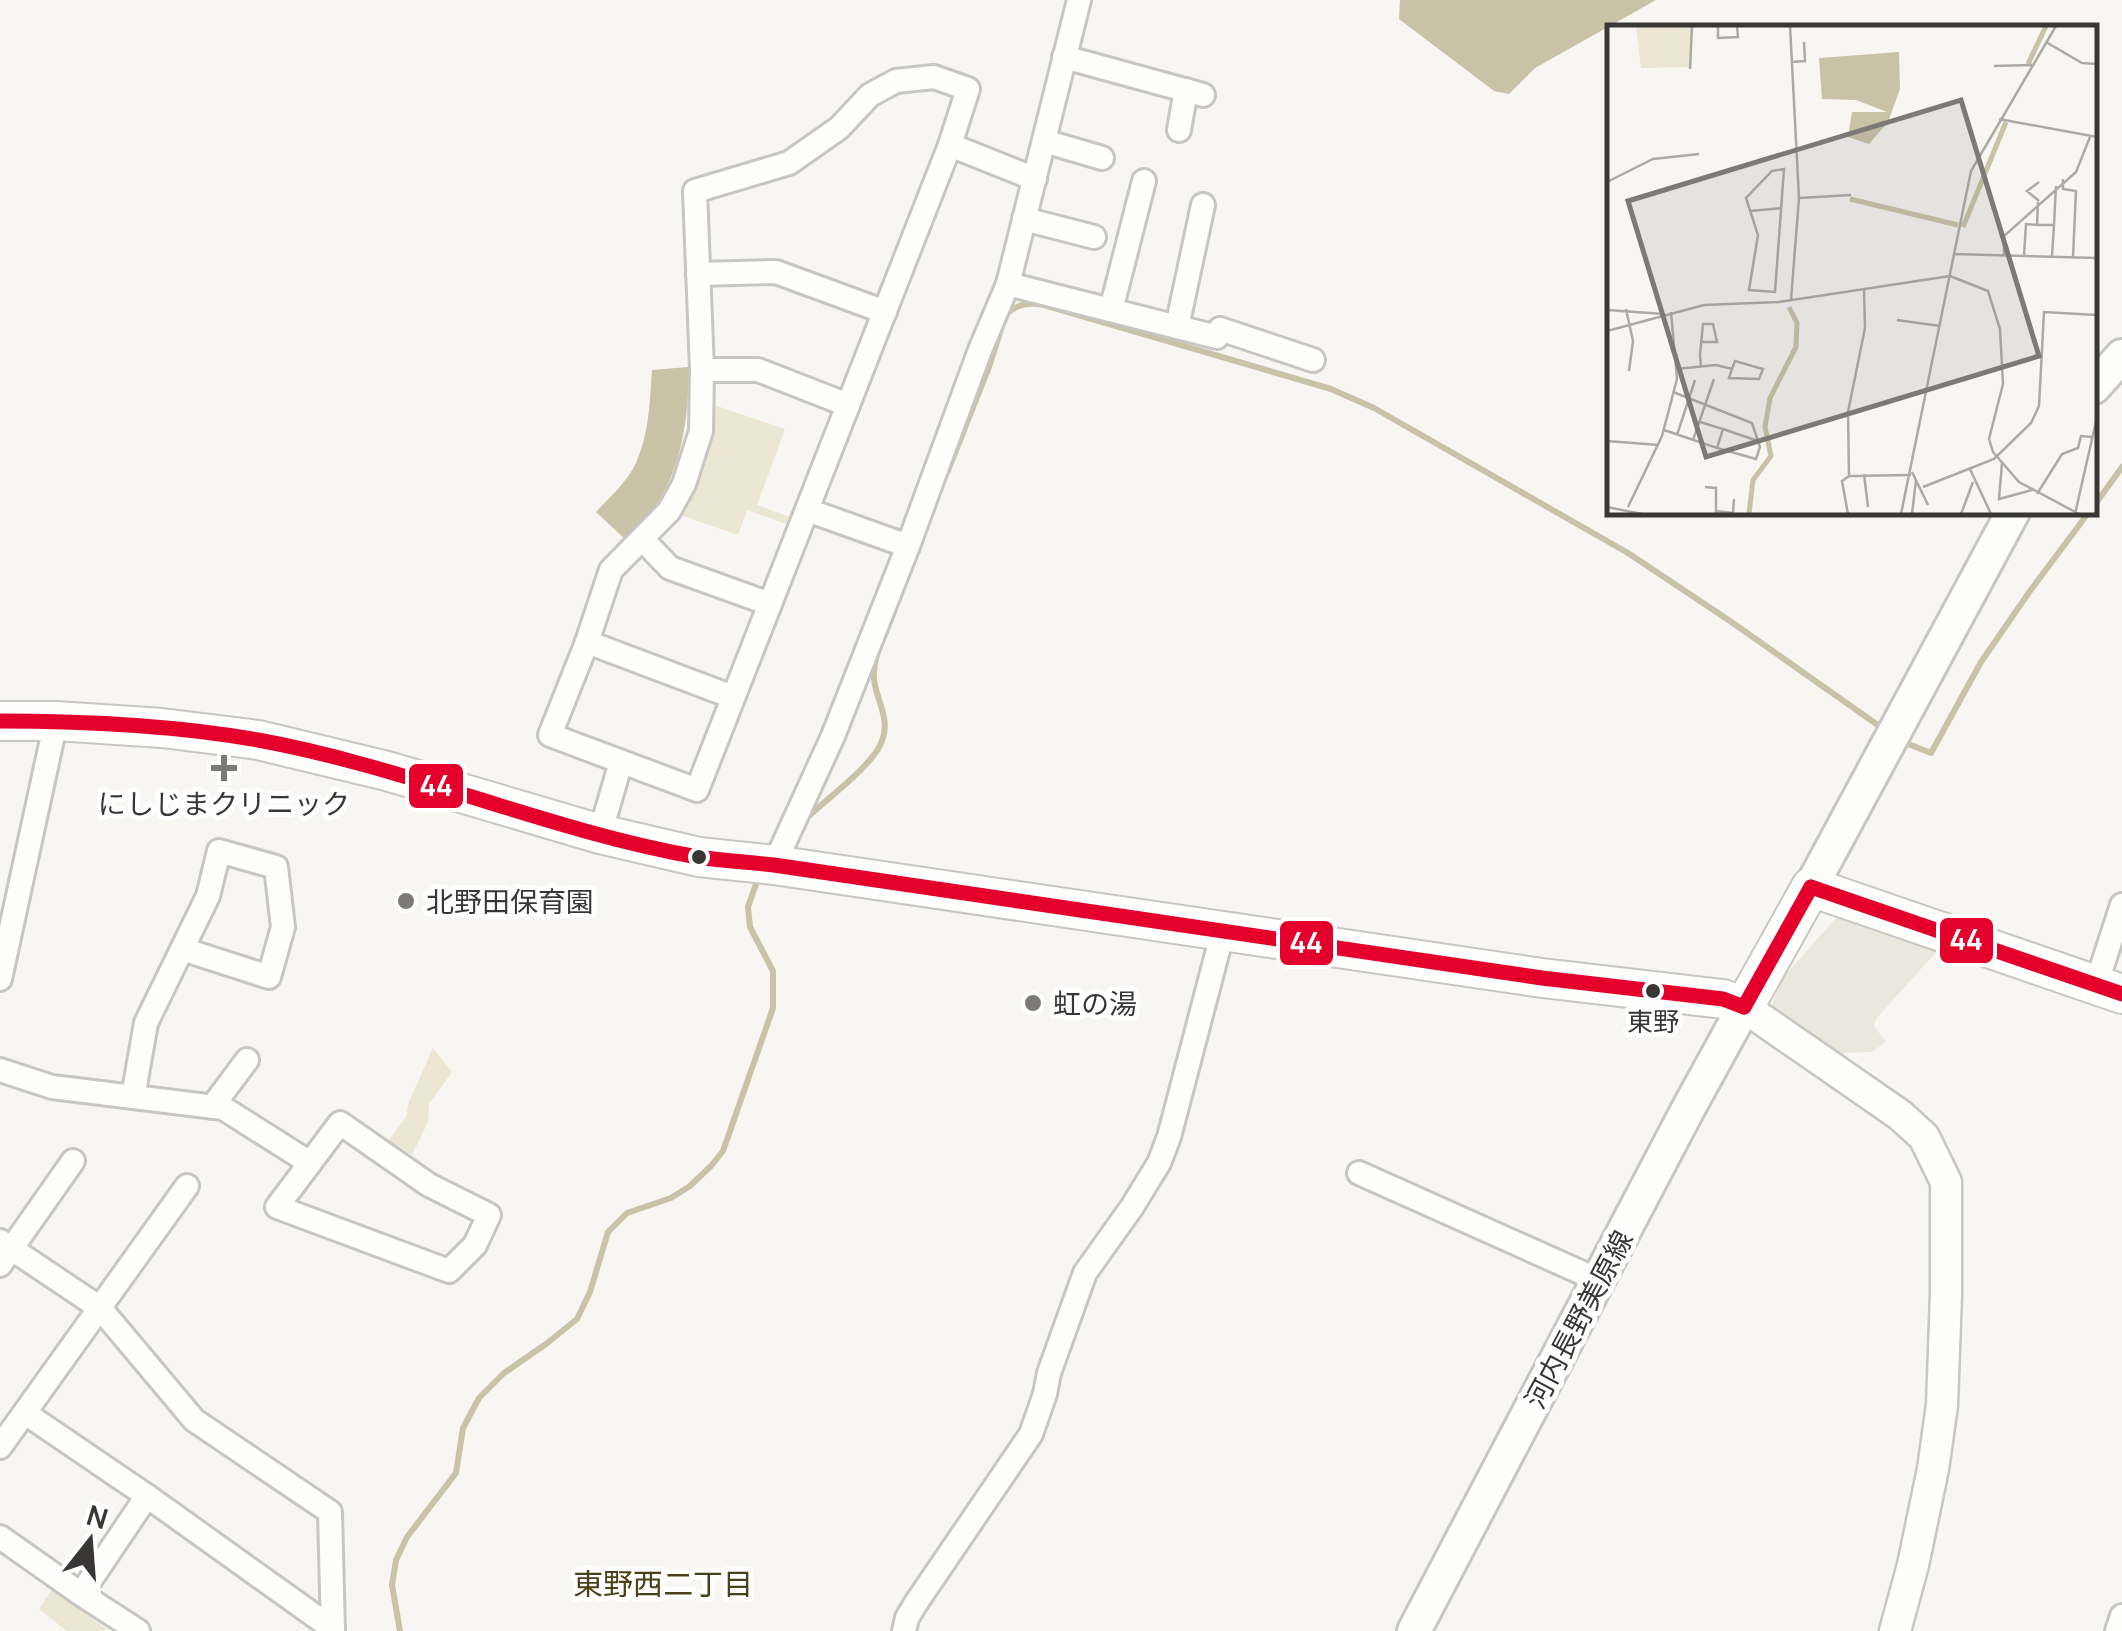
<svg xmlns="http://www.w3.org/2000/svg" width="2122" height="1631" viewBox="0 0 2122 1631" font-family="Manrope,'Noto Sans JP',sans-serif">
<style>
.built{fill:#eae8de}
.green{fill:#ece7d2}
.water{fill:#c8c2a6}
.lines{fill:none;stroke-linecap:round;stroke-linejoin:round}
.stream{stroke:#c8c2a6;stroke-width:6}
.minor-casing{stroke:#c7c6c3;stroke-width:28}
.tertiary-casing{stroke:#c7c6c3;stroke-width:35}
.secondary-casing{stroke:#c7c6c3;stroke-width:38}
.primary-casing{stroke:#c7c6c3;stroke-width:42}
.minor{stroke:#fefefd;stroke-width:22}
.tertiary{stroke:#fefefd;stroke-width:30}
.secondary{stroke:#fefefd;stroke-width:32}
.primary{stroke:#fefefd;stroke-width:38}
.bus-1-casing{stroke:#fff;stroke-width:22}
.bus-1{stroke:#e4002b;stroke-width:15}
.poi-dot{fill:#7b7a77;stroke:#fff;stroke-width:4}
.bus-dot{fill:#383735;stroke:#fff;stroke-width:4}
.labels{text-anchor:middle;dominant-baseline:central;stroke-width:10;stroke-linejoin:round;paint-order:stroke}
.bus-label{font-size:26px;fill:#383735;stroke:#fff}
.poi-label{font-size:28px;fill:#383735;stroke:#fff;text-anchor:start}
.street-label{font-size:28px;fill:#383735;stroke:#fff}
.neighbourhood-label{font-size:30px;fill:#4b4118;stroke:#fff}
.inset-river{fill:none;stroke:#c8c2a6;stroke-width:5}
.inset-road{fill:none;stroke:#abaaa6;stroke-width:2.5}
.view{fill:#7b7a77;fill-opacity:0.15;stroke:#7b7a77;stroke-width:5}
.inset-edge{fill:none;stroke:#383735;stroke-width:5}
.line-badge{stroke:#fff;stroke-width:4}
.badge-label{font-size:28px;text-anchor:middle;font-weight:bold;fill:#fff}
</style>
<rect width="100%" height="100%" fill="#f7f6f2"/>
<!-- built -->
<polygon class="built" points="1843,910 1945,942 1876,1019 1874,1026 1886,1042 1872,1052 1845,1053 1837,1061 1769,1012 1781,980"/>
<!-- green -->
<g class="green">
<path d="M714,405L785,429L757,505L792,518L789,525L747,510L738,535L680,515C700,481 712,444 714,405Z"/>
<polygon points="433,1048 452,1072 429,1104 428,1122 412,1155 389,1140 406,1117 409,1102"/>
<polygon points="53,1588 106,1629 104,1631 67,1631 39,1609"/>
</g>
<!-- water -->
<g class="water">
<polygon points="1400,0 1656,0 1535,68 1509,94 1494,91 1399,19"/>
<path d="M688,367C690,411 682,466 657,504C649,516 636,528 625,539L596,512C610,497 627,482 636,463C649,434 650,401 652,370Z"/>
</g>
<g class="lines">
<!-- stream -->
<g class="stream">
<path d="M1006,314C1018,304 1029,302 1044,305L1331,389L1374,408L1628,553L1730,621L1882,728"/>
<polyline points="947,473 989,367 1002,326"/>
<polyline points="2094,506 2122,467"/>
<polyline points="1903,742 1931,753 1981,662 2030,591 2089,512"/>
<path d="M810,815C829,797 874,764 882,741C891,719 876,700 874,679C872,656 887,632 894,611"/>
<polyline points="400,1631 392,1585 396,1560 407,1537 456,1473 463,1428 479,1398 504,1373 546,1344 577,1319 590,1292 608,1232 627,1213 671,1198 690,1186 711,1166 723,1151 773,1008 773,971 750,927 748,907 758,878"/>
</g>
<!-- minor casing -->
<g class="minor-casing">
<g id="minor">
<polyline points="1064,57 1203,95"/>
<polygon points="934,77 968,89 950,145 697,790 550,735 587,642 611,570 669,511 684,484 701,431 702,370 695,191 789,163 839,128 870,95 896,81"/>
<polyline points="1179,130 1186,90"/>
<polyline points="1044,141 1102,158"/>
<polyline points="950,145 1035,179"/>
<polyline points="1024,219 1094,237"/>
<polyline points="698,274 776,272 885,312"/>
<polyline points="1008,284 1217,337 1220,329 1313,360"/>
<polyline points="1111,310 1144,181"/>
<polyline points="1177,327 1203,205"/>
<polyline points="702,370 758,370 848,405"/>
<polyline points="807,510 908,546"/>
<polyline points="642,539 670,568 770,604"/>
<polyline points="587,642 733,697"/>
<polyline points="600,834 621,762"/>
<polyline points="774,865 833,736 908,546 980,350 1008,284 1079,0"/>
<polyline points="0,979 56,721"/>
<polyline points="2096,985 2122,905"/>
<polyline points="0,1070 52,1087 223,1108 310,1163"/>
<polyline points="133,1097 146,1023 208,896 219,851 276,867 283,927 269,977 182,949"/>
<polyline points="212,1107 247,1060"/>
<polygon points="340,1123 429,1185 489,1215 475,1245 449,1271 277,1207"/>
<polyline points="1359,1173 1598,1280"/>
<polyline points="0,1241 100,1308 194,1420 330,1512 333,1631"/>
<polyline points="0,1265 73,1161"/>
<polyline points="0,1447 187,1186"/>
<polyline points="147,1496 333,1629"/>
<polyline points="0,1537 81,1594 147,1496 25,1413"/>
<polyline points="81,1594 138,1631"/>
<polyline points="904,1631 907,1618 916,1603 1031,1434 1045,1394 1049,1373 1085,1273 1132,1207 1159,1163 1169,1137 1223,931"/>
<polyline points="2117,1631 2122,1616"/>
</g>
</g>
<!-- tertiary casing -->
<g class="tertiary-casing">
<polyline id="tertiary" points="1744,1007 1900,1115 1924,1137 1946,1182 1946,1294 1942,1405 1933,1469 1913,1565 1895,1631"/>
</g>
<!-- secondary casing -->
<g class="secondary-casing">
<g id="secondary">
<polyline points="2094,387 2122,356"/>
<polyline points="1811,887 2013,512"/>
<polyline points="1414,1631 1687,1111 1744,1007"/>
</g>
</g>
<!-- primary casing -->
<g class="primary-casing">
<polyline id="primary" points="0,721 56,721 162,728 258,740 387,771 600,834 699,857 774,865 1542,978 1723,999 1744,1007 1811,887 2122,994"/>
</g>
<!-- minor -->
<use href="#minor" class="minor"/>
<!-- tertiary -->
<use href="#tertiary" class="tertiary"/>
<!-- secondary -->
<use href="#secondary" class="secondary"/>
<!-- primary -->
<use href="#primary" class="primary"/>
<!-- bus-1 casing -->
<g class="bus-1-casing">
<g id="bus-1">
<path d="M0,721C85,721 173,725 258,740C407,767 549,831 698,857C723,861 749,862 774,865L1542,978L1723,999L1744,1007"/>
<polyline points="1811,887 2122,994"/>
<polyline points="1744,1007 1811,887"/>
</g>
</g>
<!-- bus-1 -->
<use href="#bus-1" class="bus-1"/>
</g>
<!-- markers -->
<g class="poi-dot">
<path d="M219 753h10v10h10v10h-10v10h-10v-10h-10v-10h10z"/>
<circle cx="406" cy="901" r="10"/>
<circle cx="1033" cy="1003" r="10"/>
</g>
<g class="bus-dot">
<circle cx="699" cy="857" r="9"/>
<circle cx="1653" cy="991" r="9"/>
</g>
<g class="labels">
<!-- bus labels -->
<g class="bus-label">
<text x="1653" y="1021">東野</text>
</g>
<!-- poi labels -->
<g class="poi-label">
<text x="224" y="803" text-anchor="middle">にしじまクリニック</text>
<text x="426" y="901">北野田保育園</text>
<text x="1053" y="1003">虹の湯</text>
</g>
<!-- street labels -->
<g class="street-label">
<text transform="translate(1578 1319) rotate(-62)">河内長野美原線</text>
</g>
<!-- neighbourhood labels -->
<g class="neighbourhood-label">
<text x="663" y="1583">東野西二丁目</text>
</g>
</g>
<!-- overview -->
<g transform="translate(1607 25)">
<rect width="490" height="490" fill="#f7f6f2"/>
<path d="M29,1H85L84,42L34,43Z" fill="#ece7d2"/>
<path d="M292,27L293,64L281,97L262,119L241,112L245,87H280L249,75L215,74L212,33Z" fill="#c8c2a6"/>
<path class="inset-river" d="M421,39L439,1M243,174L351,200M356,202L399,97M142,489L146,455L164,431L158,402L163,373L189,322L190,298L182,282"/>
<path class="inset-road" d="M111,1V13L131,12L130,1M183,1L192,173L184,275M439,17L475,38L490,39M184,37L198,36L197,17M387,41L425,40M83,44L85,1M392,94L490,112M177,144L168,267L142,265L151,210L139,173L165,146ZM456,154V164L469,166L466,232M0,157L46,134L92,129M432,157L420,166L432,176M192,173L244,170M143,186L175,183M430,200H447L445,231M447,200L449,161M347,229L490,233M397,230V211L469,147L483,112M417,231L419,199L430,200L431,177M343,251L381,266L393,304L396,359L382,414L386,427L412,457L472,489M19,284L26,316L22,346M0,285L57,289M290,295L333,301M0,306L97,280L172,277L343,251M94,342L93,330L96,299H106L110,317H95M69,344L109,340L125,344L122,353L152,354L156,344L128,336L125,344M66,367L145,398L153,422L149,434L110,423M116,404L151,416M57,405L110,423L116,404L93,397M70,410L88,355M86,415L107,354M0,416L52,420M395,438L392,474L425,465M363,444L384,489M305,447L321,480M257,449L261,482M242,451L241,387L258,303L257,264M98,462L109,463V489M316,462L387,434L424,398L432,381L437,287L490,290M430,469L455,429L471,423L474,411L485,412M0,482L35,489M21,482L55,411L70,354L64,287M109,486L126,488L127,474M241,489L235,456L242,451L304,450M294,489L364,146L449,1M305,489L309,455M354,489L366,457M468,489L490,392"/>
<path class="view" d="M354,75L432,331L99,432L21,176Z"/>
<rect width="490" height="490" class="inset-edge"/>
</g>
<g class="line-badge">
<rect x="407" y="762" width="58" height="48" rx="10" fill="#e4002b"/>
<rect x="1938" y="916" width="57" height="49" rx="10" fill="#e4002b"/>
<rect x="1278" y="919" width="57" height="48" rx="10" fill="#e4002b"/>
</g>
<g class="badge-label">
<text x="436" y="796">44</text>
<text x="1966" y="950">44</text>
<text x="1306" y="953">44</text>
</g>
<!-- north arrow -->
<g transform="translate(90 1541) rotate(17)" stroke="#ffffff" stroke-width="8" paint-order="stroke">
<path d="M0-8L18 38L0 25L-18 38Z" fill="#383735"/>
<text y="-15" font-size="28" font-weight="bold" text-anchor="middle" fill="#383735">N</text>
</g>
</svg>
